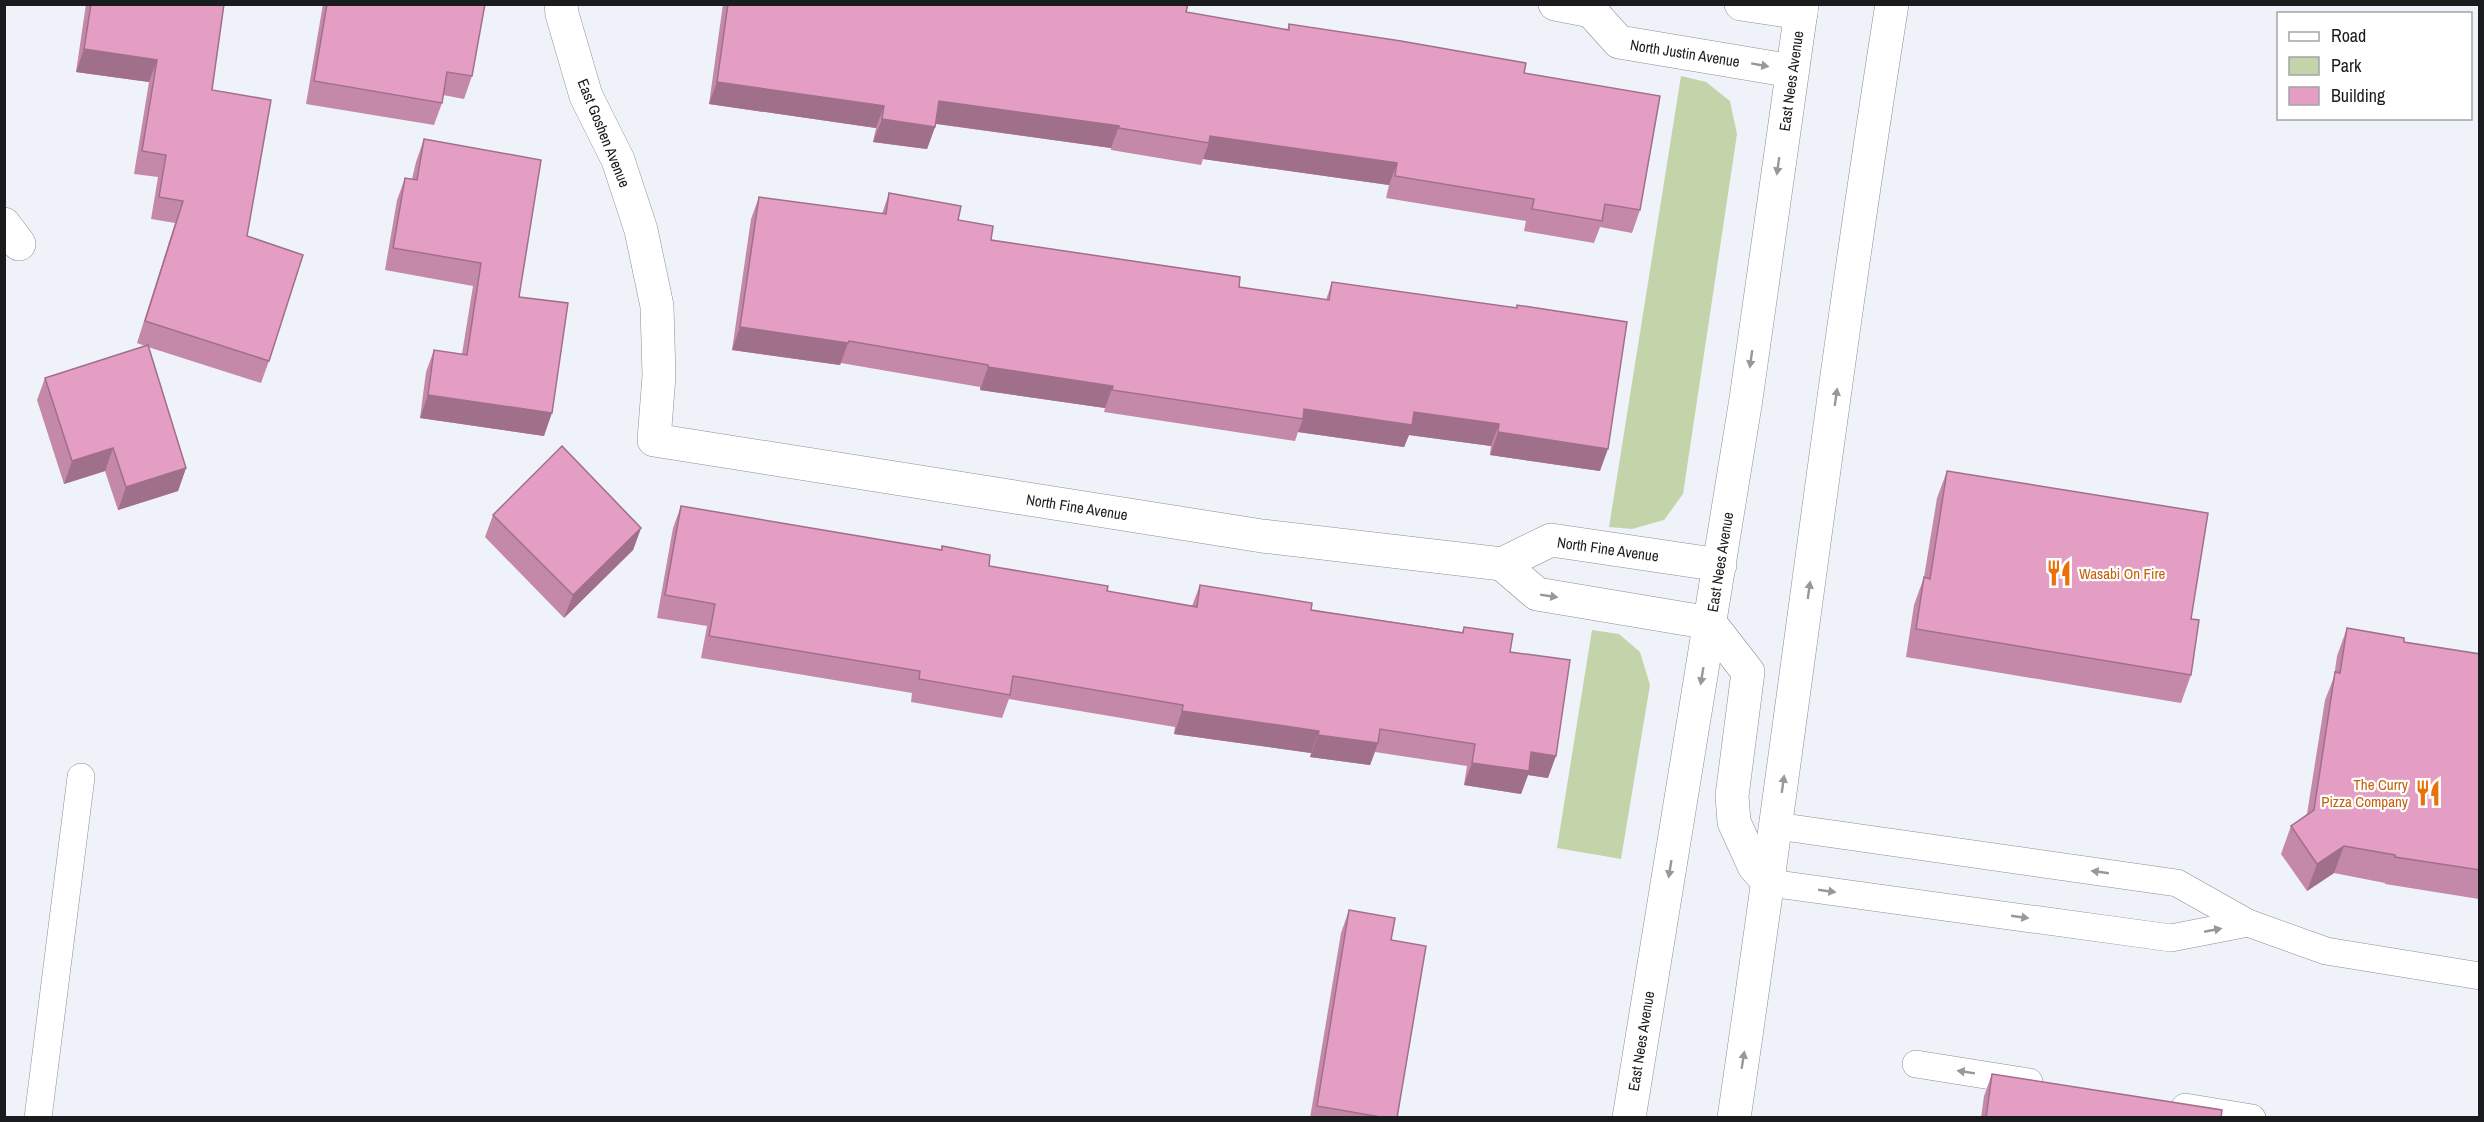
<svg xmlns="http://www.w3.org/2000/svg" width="2484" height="1122" viewBox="0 0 2484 1122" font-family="'Archivo Narrow',sans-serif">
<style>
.green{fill:#c3d4ab}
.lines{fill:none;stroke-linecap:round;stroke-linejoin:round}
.service-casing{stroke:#8b8e93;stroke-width:28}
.minor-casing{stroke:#8b8e93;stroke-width:34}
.secondary-casing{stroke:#8b8e93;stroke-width:34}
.service{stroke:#fff;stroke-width:27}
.minor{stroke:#fff;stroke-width:33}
.secondary{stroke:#fff;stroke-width:33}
.wall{fill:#c488a9}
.shaded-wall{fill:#a06f89}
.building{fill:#e49ec4;stroke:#a06f89;stroke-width:1.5}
.oneway{fill:#989899}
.labels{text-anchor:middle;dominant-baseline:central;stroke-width:4.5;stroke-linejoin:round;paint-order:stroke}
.street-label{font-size:15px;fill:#1a1b1d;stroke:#fff}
.food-label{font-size:15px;fill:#c56008;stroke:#fff;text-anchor:start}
</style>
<rect width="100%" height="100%" fill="#eff2f9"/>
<!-- green -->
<g class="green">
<polygon points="1681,76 1706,82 1730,101 1737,134 1683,494 1664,520 1632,529 1609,527"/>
<polygon points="1592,630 1619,634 1640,652 1650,685 1621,859 1557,848"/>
</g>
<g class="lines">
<!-- service casing -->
<g class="service-casing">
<g id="service">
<polyline points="1769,883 2171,938 2248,923 2177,883 1777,826"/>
<polyline points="2248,923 2326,951 2480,976"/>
<polyline points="1916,1064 2029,1082"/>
<polyline points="2185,1107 2252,1118"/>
<polyline points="38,1118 81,777"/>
</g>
</g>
<!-- minor casing -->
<g class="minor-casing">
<g id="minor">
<polyline points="561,4 562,14 586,96 618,160 641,230 657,306 659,376 654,440 1262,536 1502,564 1551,540 1720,565"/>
<polyline points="1555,4 1591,11 1619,42 1792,71"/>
<polyline points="1741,4 1801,13"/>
<polyline points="4,224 19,244"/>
<polyline points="1502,564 1537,594 1710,623"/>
</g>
</g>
<!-- secondary casing -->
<g class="secondary-casing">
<g id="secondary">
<polyline points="1710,623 1748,672 1732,796 1734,822 1754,866 1769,883"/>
<polyline points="1629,1118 1746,399 1802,4"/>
<path d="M1734,1118C1789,747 1833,375 1892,4"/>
</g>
</g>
<!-- service -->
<use href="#service" class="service"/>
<!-- minor -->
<use href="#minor" class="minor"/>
<!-- secondary -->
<use href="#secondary" class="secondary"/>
</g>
<!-- wall -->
<g class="wall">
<polygon points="86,4 224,4 212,90 247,236 269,361 261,383 148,347 186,468 178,491 118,510 105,471 64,484 37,400 45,378 145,346 137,343 175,223 151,219 158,177 134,174 149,82 76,72"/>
<polygon points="323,4 485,4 472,76 464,99 443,95 442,103 434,125 306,104"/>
<polygon points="723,4 1188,4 1186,12 1287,30 1289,24 1524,73 1640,210 1632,233 1600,227 1594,243 1524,231 1526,221 1386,198 1389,185 1203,159 1201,165 1111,150 1111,148 936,124 927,149 873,142 876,128 709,104"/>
<polygon points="424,139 519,297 544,436 420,418 426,372 434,350 462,354 473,286 385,270 397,200 405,178 412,179 416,162"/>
<polygon points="889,193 958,220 991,240 1239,287 1326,300 1332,282 1516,308 1517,305 1600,471 1490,455 1491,446 1409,435 1404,447 1298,432 1295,441 1104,412 1105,408 980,390 980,387 841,363 840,365 732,350 751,219 759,197 882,214"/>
<polygon points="1947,471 2191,619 2191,675 2181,703 1906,657 1914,605 1924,577 1937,498"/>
<polygon points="681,506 941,550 942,546 989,566 1107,591 1192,606 1200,585 1311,610 1462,632 1464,627 1510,652 1548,778 1528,775 1521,794 1464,785 1467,766 1375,752 1370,765 1310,757 1311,753 1174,734 1175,727 1009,699 1002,718 911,702 912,693 701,658 707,626 657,618 673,528"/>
<polygon points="493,515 641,528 633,550 564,618 485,537"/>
<polygon points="2347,628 2404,642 2480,654 2480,897 2479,899 2385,884 2385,883 2334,873 2307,891 2281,854 2291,826 2307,814 2325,700 2334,677 2337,656"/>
<polygon points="1349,910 1397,1118 1310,1118 1341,933"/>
<polygon points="1992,1074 2221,1118 1981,1118 1984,1096"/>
</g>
<!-- shaded-wall -->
<g class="shaded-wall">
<polygon points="84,49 157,60 149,82 76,72"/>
<polygon points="717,82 884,106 876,128 709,104"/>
<polygon points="939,101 1119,126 1111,148 931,123"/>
<polygon points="882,119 935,127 927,149 873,142"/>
<polygon points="1210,136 1397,163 1389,185 1203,159 1209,143"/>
<polygon points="740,327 848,343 840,365 732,350"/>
<polygon points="988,367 1113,386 1105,408 980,390"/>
<polygon points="428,395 552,413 544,436 420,418"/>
<polygon points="1304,409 1414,412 1499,424 1491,446 1409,435 1404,447 1298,432 1303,419"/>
<polygon points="1498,432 1608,449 1600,471 1490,455"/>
<polygon points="113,448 105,471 64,484 72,461"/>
<polygon points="186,468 178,491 118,510 126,487"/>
<polygon points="641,528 633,550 564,618 573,595"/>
<polygon points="1182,711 1319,731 1311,753 1174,734"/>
<polygon points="1318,735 1378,743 1370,765 1310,757"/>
<polygon points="1531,752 1556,756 1548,778 1528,775 1521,794 1464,785 1472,763"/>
<polygon points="2344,846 2334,873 2307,891 2317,864"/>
</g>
<!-- building -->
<g class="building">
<polygon points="91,4 224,4 212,90 271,100 247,236 303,255 269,361 145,321 183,201 159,197 166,155 142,151 157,60 84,49"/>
<polygon points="327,4 485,4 472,76 447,72 442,103 314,81"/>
<polygon points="728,4 1188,4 1186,12 1289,30 1289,24 1401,41 1526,63 1524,73 1660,96 1640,210 1605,204 1602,221 1532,209 1534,199 1395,176 1397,163 1210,136 1209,143 1119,128 1119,126 939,101 935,127 882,119 884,106 717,82"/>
<polygon points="424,139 541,160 519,297 568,303 552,413 428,395 434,350 467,355 481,263 393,248 405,178 417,180"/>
<polygon points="889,193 961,206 958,220 993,226 991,240 1240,277 1239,287 1329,300 1332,282 1517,308 1517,305 1627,322 1608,449 1498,432 1499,424 1414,412 1412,425 1304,409 1303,419 1112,390 1113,386 988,367 988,365 849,341 848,343 740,327 759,197 886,214"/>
<polygon points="148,345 186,468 126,487 113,448 72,461 45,378"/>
<polygon points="562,446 641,528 573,595 493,515"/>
<polygon points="1947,471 2208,513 2191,619 2199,620 2191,675 1916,629 1924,577 1930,579"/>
<polygon points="681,506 942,550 942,546 990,555 989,566 1108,586 1107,591 1197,607 1200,585 1312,603 1311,610 1463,633 1464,627 1513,634 1510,652 1570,660 1556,756 1531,752 1529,771 1472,763 1475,744 1380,729 1378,743 1318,735 1319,731 1182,711 1183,705 1013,676 1010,695 919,679 920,671 709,636 715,604 665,595"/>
<polygon points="2347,628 2404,638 2404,642 2480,654 2480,870 2395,857 2395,855 2344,846 2317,864 2291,826 2314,810 2335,672 2340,673"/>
<polygon points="1349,910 1395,918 1391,940 1426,946 1397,1118 1386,1118 1317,1106"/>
<polygon points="1992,1074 2222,1110 2221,1118 1986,1118"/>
</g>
<!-- one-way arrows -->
<defs><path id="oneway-solid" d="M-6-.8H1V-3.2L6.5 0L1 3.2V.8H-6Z" transform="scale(1.5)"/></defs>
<g class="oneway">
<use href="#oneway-solid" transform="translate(1760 65) rotate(10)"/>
<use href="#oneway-solid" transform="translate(1778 166) rotate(98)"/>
<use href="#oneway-solid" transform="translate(1751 359) rotate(98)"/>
<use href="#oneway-solid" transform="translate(1836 397) rotate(-82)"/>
<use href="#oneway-solid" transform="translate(1809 590) rotate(-82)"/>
<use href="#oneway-solid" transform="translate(1549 596) rotate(9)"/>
<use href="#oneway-solid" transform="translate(1702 676) rotate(99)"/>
<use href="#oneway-solid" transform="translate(1783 784) rotate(-82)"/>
<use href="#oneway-solid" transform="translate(1670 869) rotate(99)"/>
<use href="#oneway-solid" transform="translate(2100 872) rotate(-172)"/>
<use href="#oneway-solid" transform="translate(1827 891) rotate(8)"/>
<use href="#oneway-solid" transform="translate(2020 917) rotate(8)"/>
<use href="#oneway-solid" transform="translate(2213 930) rotate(-11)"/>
<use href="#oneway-solid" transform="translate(1743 1060) rotate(-81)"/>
<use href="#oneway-solid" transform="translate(1966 1072) rotate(-171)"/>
</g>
<!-- icons -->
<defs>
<g id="restaurant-bare" transform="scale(2.07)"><path d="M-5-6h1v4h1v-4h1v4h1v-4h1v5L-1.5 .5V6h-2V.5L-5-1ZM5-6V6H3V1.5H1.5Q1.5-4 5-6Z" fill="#e8710a" stroke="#fff" stroke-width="2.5" paint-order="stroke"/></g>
</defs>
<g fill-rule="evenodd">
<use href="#restaurant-bare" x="2059" y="573"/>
<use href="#restaurant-bare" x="2428" y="793"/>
</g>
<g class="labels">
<!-- street labels -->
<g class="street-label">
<text transform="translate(1685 53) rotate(9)">North Justin Avenue</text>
<text transform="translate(1791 81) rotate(-82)">East Nees Avenue</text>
<text transform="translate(604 133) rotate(68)">East Goshen Avenue</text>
<text transform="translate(1077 507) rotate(9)">North Fine Avenue</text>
<text transform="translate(1608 549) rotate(8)">North Fine Avenue</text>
<text transform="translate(1720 562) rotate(-81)">East Nees Avenue</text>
<text transform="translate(1641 1041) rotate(-81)">East Nees Avenue</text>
</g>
<!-- food labels -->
<g class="food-label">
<text x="2079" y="573">Wasabi On Fire</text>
<text x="2408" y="784" text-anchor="end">The Curry<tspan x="2408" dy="17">Pizza Company</tspan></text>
</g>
</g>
<!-- border -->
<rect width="2484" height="1122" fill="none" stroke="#1a1b1d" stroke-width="12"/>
<!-- legend -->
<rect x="2277" y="12" width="195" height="108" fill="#ffffff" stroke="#a3a4a5" stroke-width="1.5"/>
<rect x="2289" y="32" width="30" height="9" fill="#ffffff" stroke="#a3a4a5" stroke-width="1.5"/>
<text x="2331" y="42" font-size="18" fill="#1a1b1d">Road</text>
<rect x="2289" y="57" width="30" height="18" fill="#c3d4ab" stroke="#a3a4a5" stroke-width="1.5"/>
<text x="2331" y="72" font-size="18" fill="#1a1b1d">Park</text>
<rect x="2289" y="87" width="30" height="18" fill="#e49ec4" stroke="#a3a4a5" stroke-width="1.5"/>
<text x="2331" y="102" font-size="18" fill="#1a1b1d">Building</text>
</svg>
